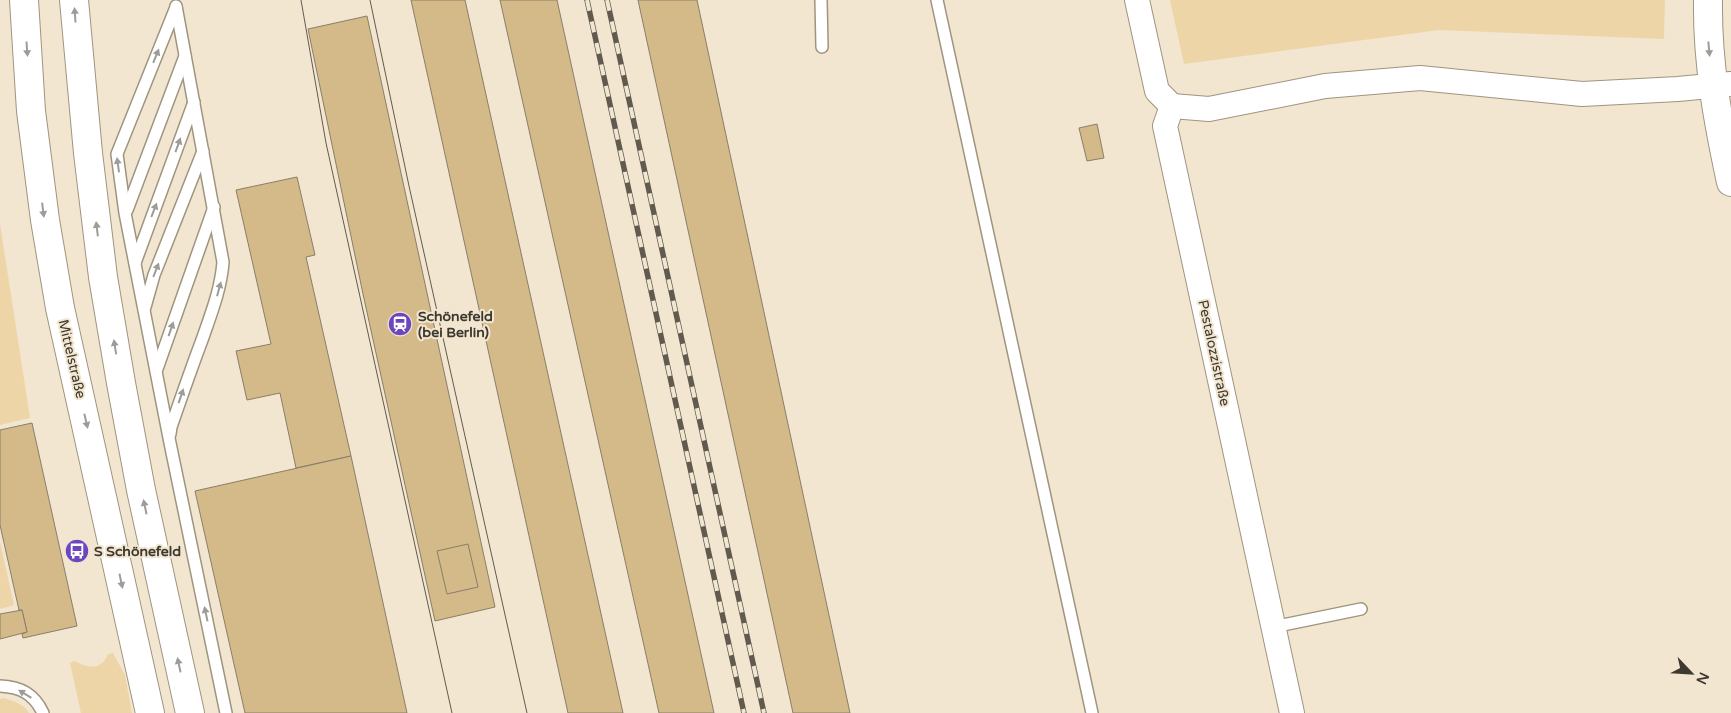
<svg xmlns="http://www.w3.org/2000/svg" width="1731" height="713" viewBox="0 0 1731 713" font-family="'Varela Round',sans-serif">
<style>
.green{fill:#edd5a8}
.building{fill:#d4ba89;stroke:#887e6a}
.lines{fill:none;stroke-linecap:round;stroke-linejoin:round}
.service-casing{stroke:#9f9480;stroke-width:14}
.minor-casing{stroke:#9f9480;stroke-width:26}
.tertiary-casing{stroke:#9f9480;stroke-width:30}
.primary-casing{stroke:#9f9480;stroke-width:30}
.service{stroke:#fff;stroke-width:11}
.minor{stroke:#fff;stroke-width:24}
.tertiary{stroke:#fff;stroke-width:28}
.primary{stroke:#fff;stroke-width:28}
.tram{stroke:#605a4f;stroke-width:1}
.rail-casing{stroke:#605a4f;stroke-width:5.5}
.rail{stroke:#f2e6d0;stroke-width:4;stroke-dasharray:11;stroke-linecap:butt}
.oneway{fill:#9e9c98}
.labels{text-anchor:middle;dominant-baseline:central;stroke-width:4;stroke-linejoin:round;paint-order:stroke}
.poi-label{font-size:14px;font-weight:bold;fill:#3d3930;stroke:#f2e6d0;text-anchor:start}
.street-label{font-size:14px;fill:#3d3930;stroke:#f2e6d0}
</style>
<rect width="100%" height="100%" fill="#f2e6d0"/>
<!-- green -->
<g class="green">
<polygon points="1170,0 1665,0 1664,39 1439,30 1184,64"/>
<polygon points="0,224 30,418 0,425"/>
<polygon points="0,542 14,605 0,609"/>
<path d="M113,653L125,675L132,713H81L70,663L75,661C88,669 102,670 108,654Z"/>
<path d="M3,698C13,701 23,703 29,713H0V699Z"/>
</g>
<!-- building -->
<g class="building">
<polygon points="411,0 465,0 623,713 568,713"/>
<polygon points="500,0 557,0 714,713 659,713"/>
<polygon points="638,0 697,0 850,713 793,713"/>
<polygon points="367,16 495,607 435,621 363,294 308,29"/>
<polygon points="1097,124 1104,158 1087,161 1079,128"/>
<polygon points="297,177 315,255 306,257 351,456 296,468 280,393 247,400 236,351 271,344 236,190"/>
<polygon points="32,423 77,626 23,638 22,634 27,632 22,610 19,610 0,525 0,430"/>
<polygon points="351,456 407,713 245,713 195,491"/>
<polygon points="468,544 478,587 447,594 437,551"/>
<polygon points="22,610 27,632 0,639 0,614"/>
</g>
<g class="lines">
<!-- service casing -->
<g class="service-casing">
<g id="service">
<polyline points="821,0 822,47"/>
<polyline points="937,0 1092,713"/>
<polyline points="176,7 117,154 125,213 170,443 226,713"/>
<polyline points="127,210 185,56"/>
<polyline points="135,263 194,102"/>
<polyline points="145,307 154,275 203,151"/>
<polyline points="157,369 214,207"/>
<path d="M170,434L171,427C181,398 191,369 202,340C211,314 221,289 223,262L176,6"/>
<polyline points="1273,627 1361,609"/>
<path d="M0,686C21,687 34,694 43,713"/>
</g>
</g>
<!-- minor casing -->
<g class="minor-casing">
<g id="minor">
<polyline points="1137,0 1157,91 1172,106"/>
<polyline points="1172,106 1165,126 1292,713"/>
<polyline points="1172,106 1209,109 1325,86 1420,78 1582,94 1678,89 1731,84"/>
</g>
</g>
<!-- tertiary casing -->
<g class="tertiary-casing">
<path id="tertiary" d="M1708,0C1707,62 1718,122 1731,182"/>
</g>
<!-- primary casing -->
<g class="primary-casing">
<g id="primary">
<polyline points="24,0 31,111 45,220 60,308 150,713"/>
<polyline points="74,0 88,153 103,277 121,383 141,490 190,713"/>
</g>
</g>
<!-- service -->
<use href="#service" class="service"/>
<!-- minor -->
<use href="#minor" class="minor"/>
<!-- tertiary -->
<use href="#tertiary" class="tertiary"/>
<!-- primary -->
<use href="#primary" class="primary"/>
<!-- tram -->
<g class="tram">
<polyline points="301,0 326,143 452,713"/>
<polyline points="370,0 409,186 527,713"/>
</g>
<!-- rail casing -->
<g class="rail-casing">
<g id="rail">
<polyline points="587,0 744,713"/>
<polyline points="607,0 764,713"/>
</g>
</g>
<!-- rail -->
<use href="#rail" class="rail"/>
</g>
<!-- one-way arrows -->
<defs><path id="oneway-solid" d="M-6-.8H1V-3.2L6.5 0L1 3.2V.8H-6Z" transform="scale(1.25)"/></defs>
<g class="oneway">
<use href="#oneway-solid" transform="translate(75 15) rotate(-94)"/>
<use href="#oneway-solid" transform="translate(27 49) rotate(86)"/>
<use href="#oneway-solid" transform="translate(1709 49) rotate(85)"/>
<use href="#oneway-solid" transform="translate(156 56) rotate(-68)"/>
<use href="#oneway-solid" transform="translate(178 145) rotate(-70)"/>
<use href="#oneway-solid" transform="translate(118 165) rotate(-98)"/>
<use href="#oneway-solid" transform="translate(43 210) rotate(83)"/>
<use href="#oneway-solid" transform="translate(154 210) rotate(-69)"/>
<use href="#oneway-solid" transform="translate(97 229) rotate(-97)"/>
<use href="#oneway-solid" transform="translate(156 270) rotate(-69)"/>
<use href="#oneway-solid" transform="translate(219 289) rotate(-75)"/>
<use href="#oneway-solid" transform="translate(171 329) rotate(-71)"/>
<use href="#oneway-solid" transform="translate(115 347) rotate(-99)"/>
<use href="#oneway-solid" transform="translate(181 396) rotate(-71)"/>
<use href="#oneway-solid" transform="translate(86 421) rotate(77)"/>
<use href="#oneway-solid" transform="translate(145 507) rotate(-102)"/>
<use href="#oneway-solid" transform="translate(121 581) rotate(78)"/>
<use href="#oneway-solid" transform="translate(206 614) rotate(-102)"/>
<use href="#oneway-solid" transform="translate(179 665) rotate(-102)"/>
<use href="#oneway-solid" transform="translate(25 694) rotate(-149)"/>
</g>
<!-- icons -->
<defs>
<g id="station-disc" transform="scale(1.25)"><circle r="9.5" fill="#6c46bf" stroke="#f2e6d0"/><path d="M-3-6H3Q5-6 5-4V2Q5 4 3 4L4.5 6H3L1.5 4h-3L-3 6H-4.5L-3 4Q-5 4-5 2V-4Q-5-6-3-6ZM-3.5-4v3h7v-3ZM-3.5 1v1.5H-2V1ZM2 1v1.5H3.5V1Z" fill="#fff"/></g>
<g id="bus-disc" transform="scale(1.25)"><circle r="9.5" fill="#6c46bf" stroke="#f2e6d0"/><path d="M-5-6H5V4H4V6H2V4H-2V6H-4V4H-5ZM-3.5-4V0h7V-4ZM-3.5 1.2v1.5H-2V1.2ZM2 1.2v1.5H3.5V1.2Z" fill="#fff"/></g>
</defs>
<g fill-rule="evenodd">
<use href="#station-disc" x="400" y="324"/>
<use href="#bus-disc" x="77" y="551"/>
</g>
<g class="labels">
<!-- poi labels -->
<g class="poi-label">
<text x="418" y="316">Schönefeld<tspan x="418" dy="16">(bei Berlin)</tspan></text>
<text x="94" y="551">S Schönefeld</text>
</g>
<!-- street labels -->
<g class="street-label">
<text transform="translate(1214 353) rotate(78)">Pestalozzistraße</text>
<text transform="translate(72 359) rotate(77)">Mittelstraße</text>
</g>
</g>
<!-- north arrow -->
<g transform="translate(1691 673) rotate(115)" stroke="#f2e6d0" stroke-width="4" paint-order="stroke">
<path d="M0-4L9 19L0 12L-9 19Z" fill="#3d3930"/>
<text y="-8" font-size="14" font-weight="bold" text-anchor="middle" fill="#3d3930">N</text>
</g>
</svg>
